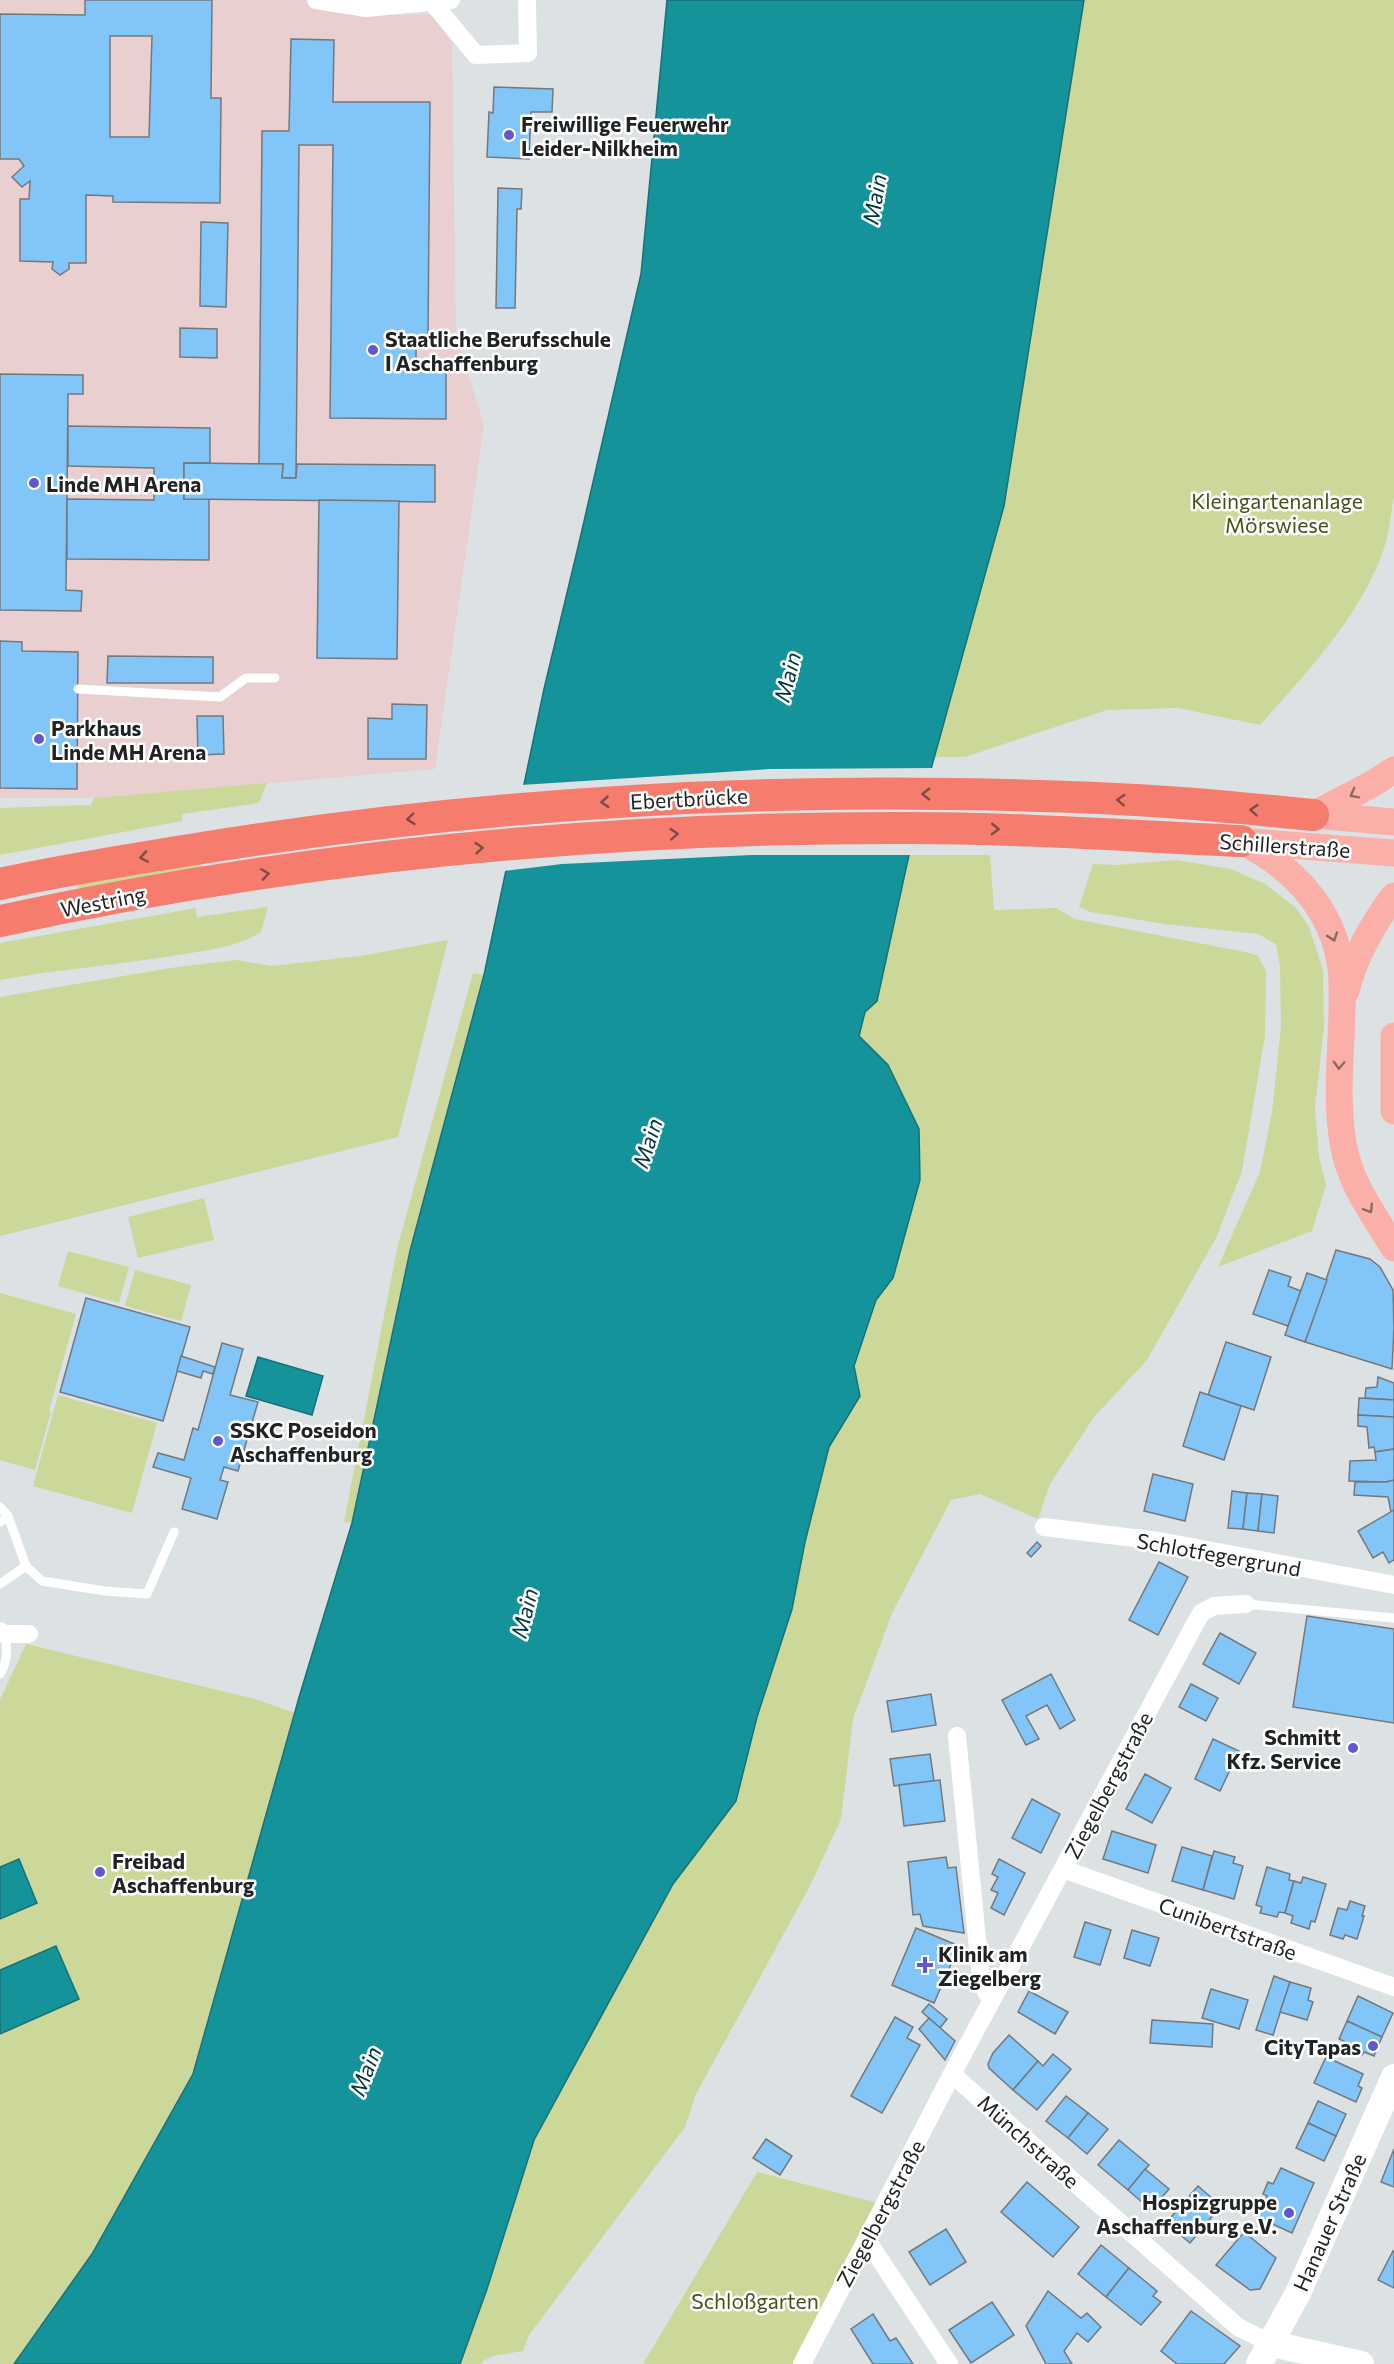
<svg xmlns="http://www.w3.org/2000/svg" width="1394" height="2364" viewBox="0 0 1394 2364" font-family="Commissioner,sans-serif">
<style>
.education{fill:#e9cfd0}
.green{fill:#cbd899}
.water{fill:#14939b;stroke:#187177;stroke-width:1.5}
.pier{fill:#dce1e4}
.building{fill:#82c5f8;stroke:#74787b;stroke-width:1.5;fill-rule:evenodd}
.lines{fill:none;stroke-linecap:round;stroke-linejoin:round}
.lane{stroke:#fff;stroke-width:9}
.street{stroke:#fff;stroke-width:18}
.secondary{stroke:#fff;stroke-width:26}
.primary{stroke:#fab0a8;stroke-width:27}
.highway{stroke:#f67c6e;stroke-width:32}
.oneway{stroke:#814a45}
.oneway2{stroke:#8e6966}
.poi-dot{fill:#6257cf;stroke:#fff;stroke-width:2}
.labels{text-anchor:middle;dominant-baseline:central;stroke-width:5;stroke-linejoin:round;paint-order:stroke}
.poi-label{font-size:21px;font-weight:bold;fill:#212223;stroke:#fff;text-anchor:start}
.park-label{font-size:21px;fill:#485019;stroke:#fff}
.street-label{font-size:21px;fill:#212223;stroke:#fff}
.water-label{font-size:22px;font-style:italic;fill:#01373a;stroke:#fff}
</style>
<rect width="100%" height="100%" fill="#dce1e4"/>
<!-- education -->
<polygon class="education" points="0,0 390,0 391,15 431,14 452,43 456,334 484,425 435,769 94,798 0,798"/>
<!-- green -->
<g class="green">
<path d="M1084,0H1394V495C1391,511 1390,529 1385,545C1363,614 1307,672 1260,725L1178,708L1107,710L965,757H934L1004,506Z"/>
<polygon points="267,783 259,803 182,814 182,821 0,855 0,808 91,805 94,798"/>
<polygon points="909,855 990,855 994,910 1056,908 1075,919 1250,953 1258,956 1266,971 1265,1036 1242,1171 1216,1238 1147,1360 1094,1417 1050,1484 1038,1519 980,1494 951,1500 892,1613 853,1719 841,1819 810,1886 696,2094 685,2127 529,2335 523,2351 493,2356 483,2361 481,2364 460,2364 487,2289 534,2140 673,1884 736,1801 757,1717 792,1609 805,1542 829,1447 860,1396 854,1366 876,1300 893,1278 888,1065 859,1036 865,1012 877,1001"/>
<polygon points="1176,860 1231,869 1265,884 1296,908 1309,927 1323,970 1324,1027 1315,1107 1319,1157 1326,1185 1312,1231 1218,1267 1260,1172 1272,1112 1281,1027 1280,967 1276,944 1258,934 1165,924 1090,912 1079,907 1093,864 1116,865"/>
<polygon points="201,862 202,873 78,890 78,884"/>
<path d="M268,907L261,932C235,948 207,950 178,955C118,965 59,969 0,980V943L196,908L197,917Z"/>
<polygon points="448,940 398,1137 0,1236 0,997 170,968 236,960 272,966 360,956"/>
<polygon points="473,973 484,975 410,1251 352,1523 344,1522 397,1249"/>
<polygon points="204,1198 214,1240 138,1258 128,1217"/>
<polygon points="68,1251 129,1267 119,1303 58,1286"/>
<polygon points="135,1270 191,1285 181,1321 125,1306"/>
<polygon points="0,1293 76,1314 49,1411 51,1412 35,1470 0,1460"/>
<polygon points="58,1395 157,1423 132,1513 33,1486"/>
<polygon points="26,1644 255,1699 295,1713 193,2074 92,2254 14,2364 0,2364 0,1700"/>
<polygon points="757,2172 877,2203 794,2364 643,2364"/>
</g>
<!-- water -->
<g class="water">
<polygon points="667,0 1084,0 1004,506 928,780 909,855 877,1001 865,1012 859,1036 888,1065 919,1129 920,1180 893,1278 876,1300 854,1366 860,1396 829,1447 805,1542 792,1609 757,1717 736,1801 673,1884 534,2140 487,2289 460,2364 14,2364 92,2254 193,2074 300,1694 352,1523 410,1251 484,975 544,689 579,543 641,274"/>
<polygon points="258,1357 323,1376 312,1415 246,1396"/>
<polygon points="19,1859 37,1903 0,1919 0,1867"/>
<polygon points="56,1946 79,1999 0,2034 0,1970"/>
</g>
<!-- pier -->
<polygon class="pier" points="934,768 912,855 752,855 562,864 503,871 521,785 770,769"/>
<!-- building -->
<g class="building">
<path d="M85,0H212L211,98H221L220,203L113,202V196L86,195V263H69V269L60,275L52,269L53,262L20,261V199H29L30,181L22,187L12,177L24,166L19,159H0V14L85,15ZM110,36H152L149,137H110Z"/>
<polygon points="291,39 334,40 333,102 430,102 428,337 416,337 416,363 446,363 446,419 330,418 333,145 299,145 296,478 282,478 283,464 259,464 262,131 289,131"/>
<polygon points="494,87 553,89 552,112 531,112 529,159 487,157 489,112 493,113"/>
<polygon points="498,188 522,189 521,209 517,209 515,308 496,308"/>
<polygon points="201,222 228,223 226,307 200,306"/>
<polygon points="180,328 217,329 217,358 180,357"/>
<polygon points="0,374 83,375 83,394 68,394 66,590 82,591 81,611 0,610"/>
<polygon points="68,426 210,428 210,463 184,463 184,499 209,499 209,560 67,559 67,499 154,500 154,468 68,466"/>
<polygon points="184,463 283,464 282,478 296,478 297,464 435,465 435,502 184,499"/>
<polygon points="319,500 399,501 397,659 317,658"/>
<polygon points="0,641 22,642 22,651 78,652 77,789 0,788"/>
<polygon points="108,656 213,657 213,683 107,683"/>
<polygon points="392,704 427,705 426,759 368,759 368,718 392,719"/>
<polygon points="197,716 223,716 224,754 198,755"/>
<polygon points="1336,1250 1370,1259 1380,1267 1393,1290 1394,1328 1392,1369 1305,1342"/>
<polygon points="1269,1270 1291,1277 1288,1286 1301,1291 1288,1326 1253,1314"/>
<polygon points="1307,1273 1327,1280 1305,1342 1285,1335"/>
<polygon points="86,1298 190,1327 163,1421 60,1392"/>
<polygon points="1226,1342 1271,1357 1254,1410 1208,1395"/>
<polygon points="222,1343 243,1349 230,1395 258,1402 238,1471 224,1467 220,1480 228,1482 217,1519 182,1509 191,1478 153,1467 158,1453 184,1460 193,1428 198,1430"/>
<polygon points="181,1356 215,1367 213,1374 203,1371 201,1378 177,1371"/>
<polygon points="1378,1377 1394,1383 1394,1400 1365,1398 1366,1388 1377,1387"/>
<polygon points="1200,1392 1241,1406 1224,1460 1183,1446"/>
<polygon points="1359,1398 1394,1400 1394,1417 1358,1415"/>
<polygon points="1358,1415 1394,1417 1394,1449 1375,1452 1374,1447 1369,1448 1367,1427 1358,1426"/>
<polygon points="1394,1449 1394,1480 1386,1482 1349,1481 1350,1461 1376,1460 1375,1452"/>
<polygon points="1153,1474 1193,1484 1185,1521 1144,1511"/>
<polygon points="1394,1480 1394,1510 1391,1512 1388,1497 1354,1495 1355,1482 1386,1482"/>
<polygon points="1232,1491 1247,1493 1243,1529 1228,1528"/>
<polygon points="1247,1493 1262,1494 1258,1531 1243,1529"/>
<polygon points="1262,1494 1278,1496 1274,1533 1258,1531"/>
<polygon points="1394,1510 1394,1560 1389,1563 1383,1552 1373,1558 1358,1531"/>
<polygon points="1037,1542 1041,1546 1031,1557 1027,1553"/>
<polygon points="1159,1562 1188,1577 1158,1635 1129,1620"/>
<polygon points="1307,1616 1394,1629 1394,1723 1293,1707"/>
<polygon points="1220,1633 1256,1653 1239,1684 1203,1664"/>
<polygon points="1051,1674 1075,1720 1060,1729 1047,1705 1026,1716 1039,1739 1026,1745 1002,1700"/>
<polygon points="1191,1684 1218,1698 1206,1721 1179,1707"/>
<polygon points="931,1694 936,1725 892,1732 887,1701"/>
<polygon points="1213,1739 1239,1751 1220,1791 1195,1779"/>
<polygon points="930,1754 934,1781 894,1786 890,1759"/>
<polygon points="1145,1774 1171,1788 1152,1823 1126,1809"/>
<polygon points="940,1780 945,1821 904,1826 899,1785"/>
<polygon points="1032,1799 1060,1814 1041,1853 1012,1838"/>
<polygon points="1112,1831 1156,1845 1148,1873 1103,1859"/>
<polygon points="1182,1847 1212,1856 1203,1890 1172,1881"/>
<polygon points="1214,1851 1235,1857 1233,1863 1243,1866 1234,1899 1203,1890"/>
<polygon points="946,1857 948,1868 956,1867 964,1933 923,1926 920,1914 913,1915 908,1862"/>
<polygon points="999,1859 1025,1873 1004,1915 991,1908 998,1893 991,1890 998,1877 992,1874"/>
<polygon points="1267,1867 1290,1874 1289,1880 1294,1881 1285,1913 1279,1912 1277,1917 1260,1913 1262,1907 1256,1905"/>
<polygon points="1303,1877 1326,1884 1315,1922 1311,1921 1309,1929 1291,1923 1293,1916 1285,1913 1294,1881 1301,1883"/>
<polygon points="1350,1901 1365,1906 1362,1916 1364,1916 1357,1939 1345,1935 1343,1939 1330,1935 1338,1908 1347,1910"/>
<polygon points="1085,1922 1111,1930 1100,1965 1074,1957"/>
<polygon points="916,1928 959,1946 934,2003 892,1985"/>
<polygon points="1132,1930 1159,1938 1150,1966 1124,1958"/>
<polygon points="1274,1976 1290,1982 1273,2035 1256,2030"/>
<polygon points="1290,1982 1311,1988 1308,2000 1313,2002 1307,2020 1280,2012"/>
<polygon points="1211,1989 1248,2000 1239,2029 1202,2018"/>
<polygon points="1029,1991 1068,2012 1055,2034 1018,2012"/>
<polygon points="1358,1996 1393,2013 1382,2037 1347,2021"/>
<polygon points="929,2004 947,2019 940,2028 922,2012"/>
<polygon points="895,2017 913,2027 907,2038 920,2045 882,2113 851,2096"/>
<polygon points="929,2018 955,2041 945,2060 919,2029"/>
<polygon points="1152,2020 1213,2024 1212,2047 1150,2043"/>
<polygon points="1347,2021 1382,2037 1374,2056 1364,2052 1362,2055 1350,2050 1352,2045 1339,2039"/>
<polygon points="1009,2035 1038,2061 1013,2090 989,2068 988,2064 993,2053"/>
<polygon points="1053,2054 1071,2069 1037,2110 1013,2090 1038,2061 1043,2066"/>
<polygon points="1326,2057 1363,2074 1358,2086 1362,2088 1356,2102 1314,2083"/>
<polygon points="1066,2096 1088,2113 1068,2138 1046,2121"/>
<polygon points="1318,2101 1346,2114 1336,2136 1308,2123"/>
<polygon points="1088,2113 1108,2129 1087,2154 1068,2138"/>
<polygon points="1308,2123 1336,2136 1324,2161 1296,2148"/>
<polygon points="766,2139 792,2156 780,2175 753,2158"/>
<polygon points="1119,2140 1149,2165 1128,2190 1098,2165"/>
<polygon points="1394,2149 1394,2187 1381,2182"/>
<polygon points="1281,2168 1314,2183 1292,2233 1257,2217 1267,2196 1263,2194 1268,2182 1273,2184"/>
<polygon points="1145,2169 1169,2189 1151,2210 1128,2190"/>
<polygon points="1027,2182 1079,2227 1053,2257 1001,2212"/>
<polygon points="1198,2186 1221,2206 1190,2243 1166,2223"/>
<polygon points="946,2229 966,2262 930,2285 909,2252"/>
<polygon points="1244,2232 1276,2258 1260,2289 1250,2290 1216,2265"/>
<polygon points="1101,2245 1129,2268 1106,2297 1078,2274"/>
<polygon points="1393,2251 1394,2252 1394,2288 1378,2280"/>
<polygon points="1129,2268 1157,2291 1153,2296 1161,2302 1141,2325 1106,2297"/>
<polygon points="1048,2291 1081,2318 1087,2313 1101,2327 1088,2342 1077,2333 1064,2351 1072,2364 1046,2364 1026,2326"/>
<polygon points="992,2302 1014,2335 971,2363 949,2330"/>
<polygon points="1191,2311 1240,2346 1224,2364 1177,2364 1161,2351"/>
<polygon points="873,2314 890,2341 896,2338 913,2364 873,2364 851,2329"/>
</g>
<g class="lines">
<!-- lane -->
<g class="lane">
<polyline points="78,689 220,697 246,678 275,678"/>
<polyline points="0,1507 8,1516"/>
<polyline points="0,1522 8,1516 26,1566 0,1584"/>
<polyline points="26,1566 42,1581 105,1591 147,1594 174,1532"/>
<polyline points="1246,1604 1394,1618"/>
<path d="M0,1674C8,1661 8,1649 4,1634"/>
</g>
<!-- street -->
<g class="street">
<polyline points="316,0 366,8 451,0"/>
<polyline points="432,2 476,55 528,53 527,0"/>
<polyline points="1044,1527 1159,1541 1394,1585"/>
<polyline points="0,1631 4,1634 29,1634"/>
<polyline points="957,1736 981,1979 986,1992 992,1999"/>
<polyline points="1063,1869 1394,1987"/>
<polyline points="952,2074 1238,2327 1272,2344"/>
<polyline points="867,2240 949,2364"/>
<polyline points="802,2364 952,2074 1201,1613 1214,1606 1246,1604"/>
</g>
<!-- secondary -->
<g class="secondary">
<polyline points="1272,2344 1361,2364"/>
<polyline points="1259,2364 1298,2293 1394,2077"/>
</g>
<!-- primary -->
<g class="primary">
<polyline points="1313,815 1374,783 1394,770"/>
<polyline points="1313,815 1394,822"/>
<path d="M1241,841C1297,869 1340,916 1342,982C1344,1035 1334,1089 1343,1142C1349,1183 1373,1213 1394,1248"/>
<polyline points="1251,842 1394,853"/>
<path d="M1346,991C1355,955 1372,925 1394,896"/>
<polyline points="1394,1036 1394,1111"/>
</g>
<!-- highway -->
<g class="highway">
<path d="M0,884C67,869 135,859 202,848C452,808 703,790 955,794C1030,795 1106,797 1181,803C1225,806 1269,811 1313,815"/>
<path d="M0,921C298,856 604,827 909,828C1020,828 1130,836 1241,841"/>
</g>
</g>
<!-- one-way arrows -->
<defs><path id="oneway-chevron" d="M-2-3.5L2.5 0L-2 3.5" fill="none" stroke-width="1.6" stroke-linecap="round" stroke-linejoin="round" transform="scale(1.5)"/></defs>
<g class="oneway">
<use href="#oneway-chevron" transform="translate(926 794) rotate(-179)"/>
<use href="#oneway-chevron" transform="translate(1121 800) rotate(-177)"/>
<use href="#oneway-chevron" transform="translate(605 802) rotate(176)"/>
<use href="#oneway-chevron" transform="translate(1254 810) rotate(-175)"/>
<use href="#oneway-chevron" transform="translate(411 819) rotate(174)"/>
<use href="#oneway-chevron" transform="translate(995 829) rotate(1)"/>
<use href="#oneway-chevron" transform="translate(674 834) rotate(-3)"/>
<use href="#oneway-chevron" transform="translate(479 848) rotate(-5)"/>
<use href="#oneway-chevron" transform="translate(144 857) rotate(171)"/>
<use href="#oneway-chevron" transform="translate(265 874) rotate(-8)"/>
</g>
<g class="oneway2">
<use href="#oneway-chevron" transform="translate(1354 794) rotate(153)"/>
<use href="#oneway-chevron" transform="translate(1333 937) rotate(71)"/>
<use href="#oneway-chevron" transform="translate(1339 1065) rotate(92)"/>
<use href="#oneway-chevron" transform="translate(1369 1209) rotate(58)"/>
</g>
<!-- markers -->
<g class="poi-dot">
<circle cx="509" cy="135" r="6"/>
<circle cx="373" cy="350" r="6"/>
<circle cx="34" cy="483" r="6"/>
<circle cx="39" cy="739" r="6"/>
<circle cx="218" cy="1441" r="6"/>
<circle cx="1353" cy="1748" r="6"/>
<circle cx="100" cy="1872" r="6"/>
<path d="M922 1956h6v6h6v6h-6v6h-6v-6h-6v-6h6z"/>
<circle cx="1373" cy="2046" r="6"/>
<circle cx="1289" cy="2213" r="6"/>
</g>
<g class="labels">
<!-- poi labels -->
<g class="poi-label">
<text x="521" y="123">Freiwillige Feuerwehr<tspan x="521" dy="24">Leider-Nilkheim</tspan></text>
<text x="385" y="338">Staatliche Berufsschule<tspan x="385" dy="24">I Aschaffenburg</tspan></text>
<text x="46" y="483">Linde MH Arena</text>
<text x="51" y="727">Parkhaus<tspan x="51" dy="24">Linde MH Arena</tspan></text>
<text x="230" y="1429">SSKC Poseidon<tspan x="230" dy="24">Aschaffenburg</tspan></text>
<text x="1341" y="1736" text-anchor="end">Schmitt<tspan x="1341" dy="24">Kfz. Service</tspan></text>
<text x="112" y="1860">Freibad<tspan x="112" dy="24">Aschaffenburg</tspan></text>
<text x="938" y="1953">Klinik am<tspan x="938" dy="24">Ziegelberg</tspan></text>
<text x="1361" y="2046" text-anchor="end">CityTapas</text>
<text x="1277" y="2201" text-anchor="end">Hospizgruppe<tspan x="1277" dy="24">Aschaffenburg e.V.</tspan></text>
</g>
<!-- park labels -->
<g class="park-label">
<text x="1277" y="500">Kleingartenanlage<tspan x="1277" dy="24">Mörswiese</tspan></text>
<text x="755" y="2300">Schloßgarten</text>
</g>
<!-- street labels -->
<g class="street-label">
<text transform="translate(689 798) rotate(-3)">Ebertbrücke</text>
<text transform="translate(1285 845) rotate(4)">Schillerstraße</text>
<text transform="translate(103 901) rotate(-11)">Westring</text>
<text transform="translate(1219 1554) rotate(10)">Schlotfegergrund</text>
<text transform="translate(1108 1785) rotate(-62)">Ziegelbergstraße</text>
<text transform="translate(1228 1928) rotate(20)">Cunibertstraße</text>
<text transform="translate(1029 2141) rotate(42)">Münchstraße</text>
<text transform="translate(880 2213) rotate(-62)">Ziegelbergstraße</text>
<text transform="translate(1329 2222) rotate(-66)">Hanauer Straße</text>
</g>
<!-- water labels -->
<g class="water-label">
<text transform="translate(874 199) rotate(-80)">Main</text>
<text transform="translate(787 677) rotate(-76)">Main</text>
<text transform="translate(647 1143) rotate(-72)">Main</text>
<text transform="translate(524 1613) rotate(-76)">Main</text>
<text transform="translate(365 2071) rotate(-69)">Main</text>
</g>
</g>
</svg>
